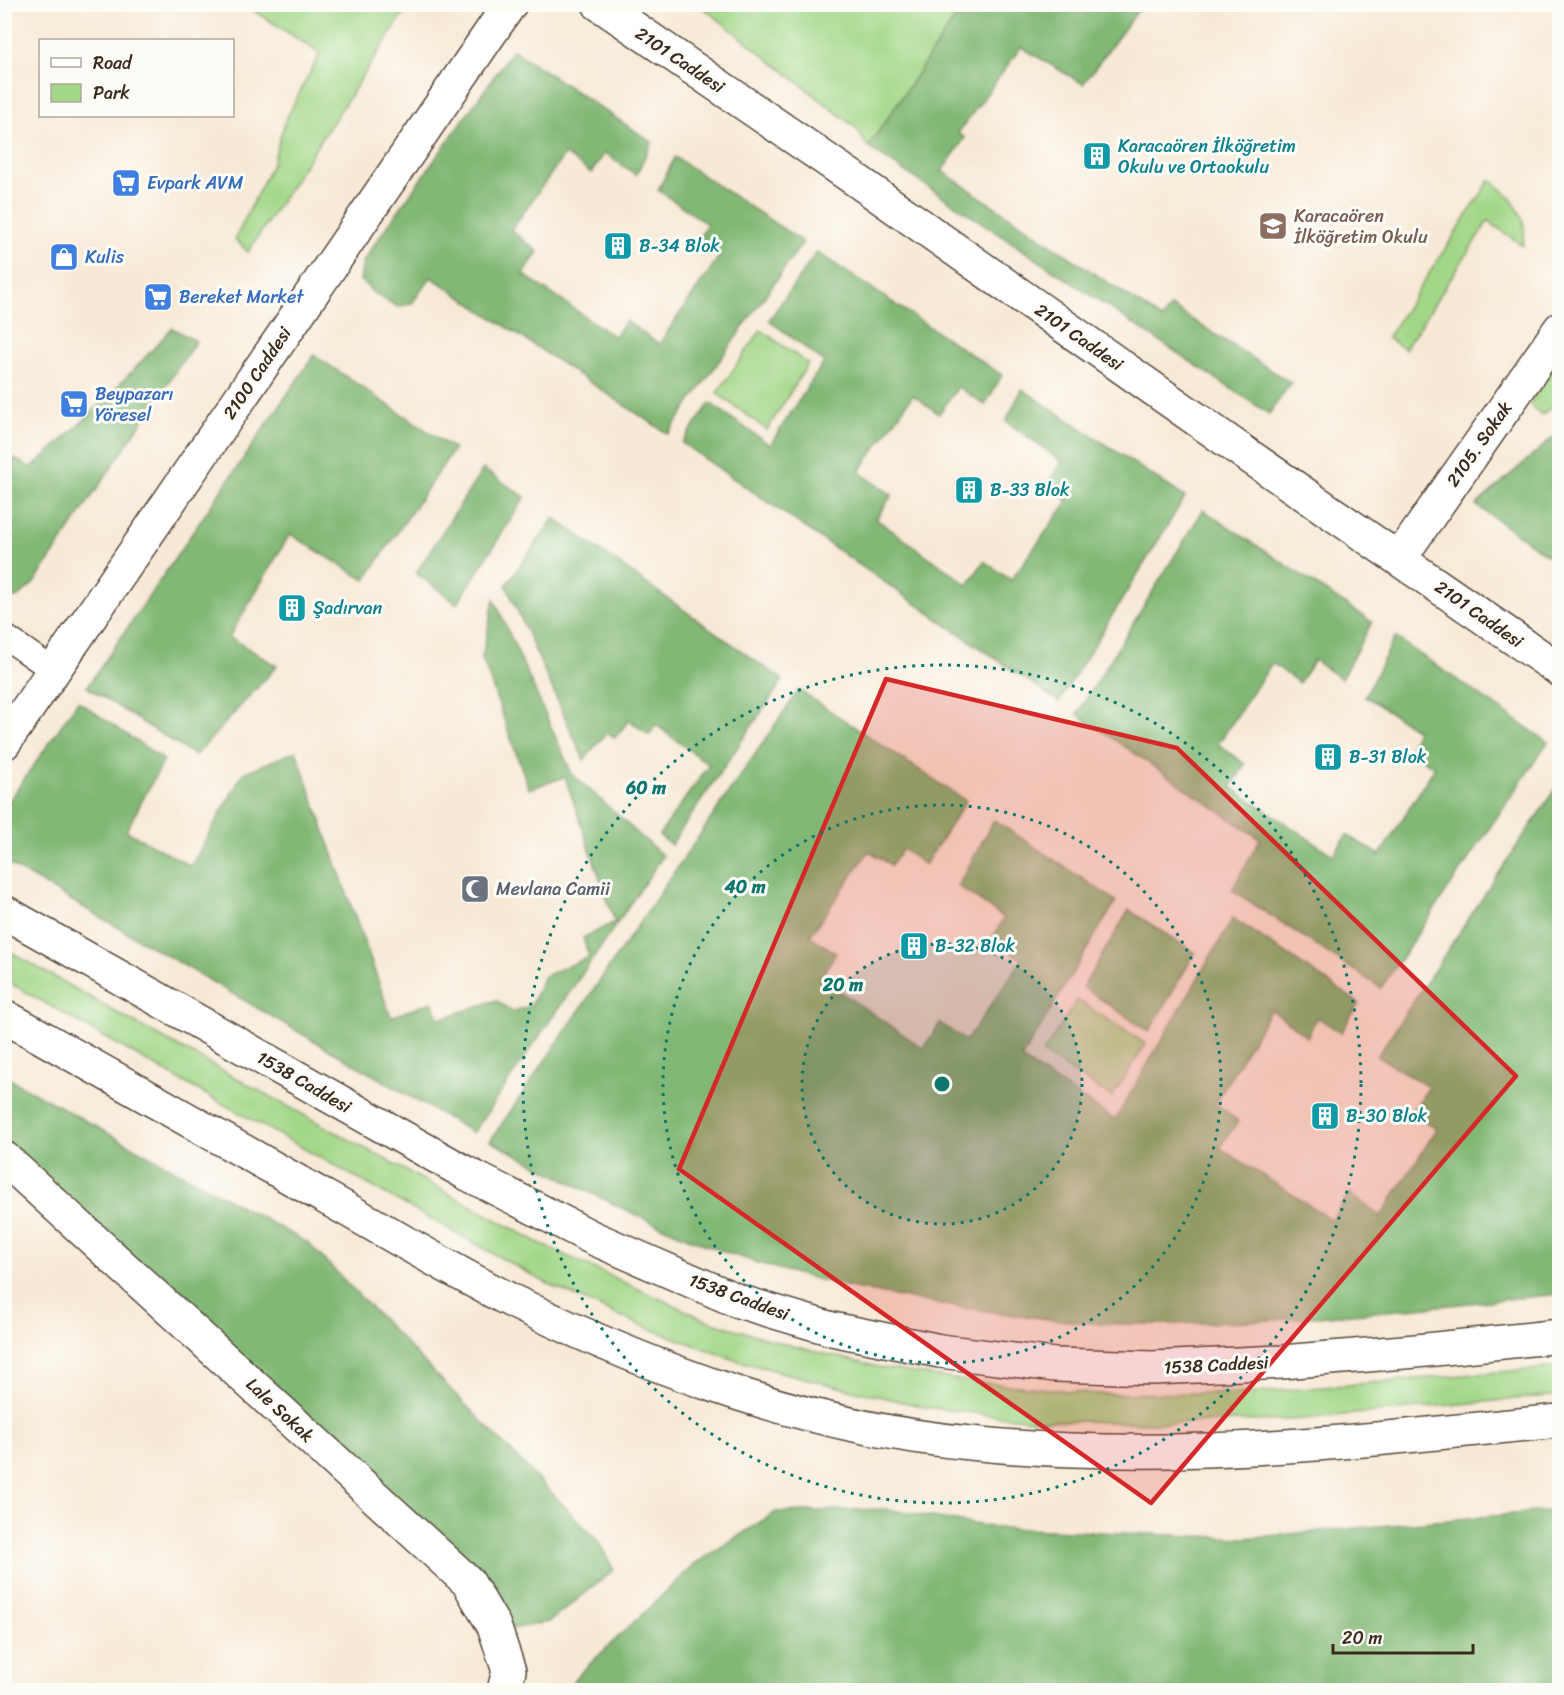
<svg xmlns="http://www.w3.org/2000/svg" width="1564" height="1695" viewBox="0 0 1564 1695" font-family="Sriracha,sans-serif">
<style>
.green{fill:#a2d788;stroke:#6e8053;stroke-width:1.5}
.forest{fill:#81b874;stroke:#5e7149;stroke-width:1.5}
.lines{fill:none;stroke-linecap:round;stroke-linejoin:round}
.service-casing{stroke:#57473a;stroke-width:27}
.minor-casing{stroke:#57473a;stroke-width:36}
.secondary-casing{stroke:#57473a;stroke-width:36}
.service{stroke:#fff;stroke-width:24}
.minor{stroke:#fff;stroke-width:33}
.secondary{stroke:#fff;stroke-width:33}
.marked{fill:#d62828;fill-opacity:0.2;stroke:#d62828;stroke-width:4.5;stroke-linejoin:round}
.ring{fill:none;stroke:#0f766e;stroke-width:3;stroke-dasharray:3 6}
.labels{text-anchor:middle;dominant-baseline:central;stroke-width:6;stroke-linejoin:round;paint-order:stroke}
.street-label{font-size:18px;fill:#3b2a1e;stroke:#fdfcf7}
.culture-label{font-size:18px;fill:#0d838f;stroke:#fdfcf7;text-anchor:start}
.shop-label{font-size:18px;fill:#366cbe;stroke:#fdfcf7;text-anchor:start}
.education-label{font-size:18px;fill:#785e54;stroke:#fdfcf7;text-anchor:start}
.worship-label{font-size:18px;fill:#5b616d;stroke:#fdfcf7;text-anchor:start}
.centre{fill:#0f766e;stroke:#fdfcf7;stroke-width:3}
.ring-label{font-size:18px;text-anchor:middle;font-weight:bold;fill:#0f766e;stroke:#fdfcf7;stroke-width:6;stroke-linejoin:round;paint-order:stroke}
</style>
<rect width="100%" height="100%" fill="#fdfcf7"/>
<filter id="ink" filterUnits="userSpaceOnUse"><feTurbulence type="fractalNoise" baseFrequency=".0167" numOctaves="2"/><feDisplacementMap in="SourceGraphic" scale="12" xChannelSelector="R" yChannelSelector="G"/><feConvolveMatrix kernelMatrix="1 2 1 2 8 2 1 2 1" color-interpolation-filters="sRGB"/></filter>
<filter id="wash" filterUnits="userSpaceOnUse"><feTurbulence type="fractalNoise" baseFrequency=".008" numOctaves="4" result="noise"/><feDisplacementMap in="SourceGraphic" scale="24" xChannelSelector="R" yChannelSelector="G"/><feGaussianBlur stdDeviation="1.35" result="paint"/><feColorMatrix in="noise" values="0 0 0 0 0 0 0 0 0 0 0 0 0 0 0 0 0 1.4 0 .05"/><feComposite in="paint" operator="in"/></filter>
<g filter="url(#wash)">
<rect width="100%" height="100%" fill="#f7e9d6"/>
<!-- green -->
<g class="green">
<polygon points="245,5 409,5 248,252 235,239 273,162 285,121 320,53"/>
<polygon points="700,5 964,5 868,147 856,128"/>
<path d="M1490,180C1505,190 1521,207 1524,226C1525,232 1524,240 1523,246L1488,221L1405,349L1387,338Z"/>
<polygon points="761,330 808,364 767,430 717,393"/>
<polygon points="1559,360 1559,400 1542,415 1529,404"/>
<polygon points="5,949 135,1023 541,1244 706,1320 781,1343 879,1367 959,1380 1098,1394 1253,1393 1559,1367 1559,1395 1291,1420 1163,1423 1032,1420 925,1407 831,1385 735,1360 640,1325 548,1284 153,1065 5,980"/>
<polygon points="1077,1000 1146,1044 1112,1097 1043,1053"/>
</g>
<!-- forest -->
<g class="forest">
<polygon points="964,5 1142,5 1083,84 1021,47 958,133 965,138 942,171 1162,319 1171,306 1291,383 1269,414 868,147"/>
<polygon points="513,50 652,142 636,175 605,153 591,173 565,154 511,230 538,252 523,274 615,337 626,321 659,344 719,257 698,240 707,224 658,190 675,157 803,242 668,434 431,277 412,303 398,307 376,295 360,280 363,262 369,252"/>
<polygon points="817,252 1002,375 985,405 958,387 939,414 913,395 859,472 892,495 876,519 968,585 984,561 1011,580 1068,501 1046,485 1062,462 1006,421 1022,389 1185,497 1059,702 682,443 710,403 770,445 824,362 769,320"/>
<path d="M172,328L196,341L34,583L17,598L5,599V453L31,468C82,425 128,377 172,328Z"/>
<polygon points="314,355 454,449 365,580 290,534 229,637 277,666 195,756 87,687"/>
<polygon points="1559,432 1559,564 1476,505"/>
<polygon points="483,469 525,497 457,604 416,573"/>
<polygon points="1203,510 1372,622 1341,679 1314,660 1299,683 1272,663 1218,744 1245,764 1231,787 1333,855 1347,835 1380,855 1435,767 1409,751 1417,730 1365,696 1395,637 1548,742 1381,988 1232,890 1260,839 1077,714"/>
<polygon points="554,518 783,680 671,845 659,835 709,765 656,725 649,735 629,720 615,738 607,732 584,760 506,585"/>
<polygon points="494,599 572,774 663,856 473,1133 5,862 5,807 78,701 164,760 126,831 191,866 243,773 296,751 391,1017 432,1002 440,1019 496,1000 513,1012 531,1005 544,976 589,957 583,938 615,922 565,777 529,789 482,658"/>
<path d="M799,690L966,801L925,865L903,849L891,865L869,851L810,936L836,953L820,978L923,1048L940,1023L966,1041L1022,960L992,939L1004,918L958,886L994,820L1116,901L1021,1059L1115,1120L1233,918L1359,1003L1341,1033L1317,1017L1307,1037L1271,1009L1215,1103L1238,1121L1220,1148L1332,1220L1349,1193L1381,1216L1437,1129L1411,1113L1429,1087L1377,1056L1559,783V1294C1416,1308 1272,1325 1128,1324C1078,1324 1028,1317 979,1310C895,1298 811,1282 731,1254C647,1225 569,1181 490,1141Z"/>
<polygon points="1129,910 1195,953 1149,1032 1083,987"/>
<polygon points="4,1076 308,1243 598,1541 614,1570 549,1622 506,1630 5,1143"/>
<polygon points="885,1509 997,1528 1244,1538 1559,1510 1559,1690 568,1690 575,1678 696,1563 776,1512"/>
</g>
</g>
<g filter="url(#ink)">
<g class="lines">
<!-- service casing -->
<g class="service-casing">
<polyline id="service" points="4,636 53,670"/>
</g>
<!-- minor casing -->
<g class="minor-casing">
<g id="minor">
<polyline points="599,4 859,182 1246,454 1560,670"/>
<polyline points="1399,559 1560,329"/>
<polyline points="4,743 510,4"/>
<polyline points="4,1158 468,1582 494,1626 509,1671 504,1690"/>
</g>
</g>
<!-- secondary casing -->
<g class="secondary-casing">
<g id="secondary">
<polyline points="4,912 464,1172 593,1238 738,1301 832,1329 940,1351 1055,1365 1153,1368 1282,1362 1416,1351 1560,1336"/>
<path d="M4,1016C111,1076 217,1136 323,1196C386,1231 448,1269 512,1301C656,1371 810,1428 970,1443C1075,1454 1182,1453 1286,1446C1377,1441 1469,1429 1560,1421"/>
</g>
</g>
<!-- service -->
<use href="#service" class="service"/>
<!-- minor -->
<use href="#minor" class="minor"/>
<!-- secondary -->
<use href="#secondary" class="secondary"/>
</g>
</g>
<!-- marked area -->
<path class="marked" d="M886,679L1177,748L1516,1076L1151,1503L679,1169Z"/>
<!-- distance rings -->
<circle cx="942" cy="1084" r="140" fill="#0f766e" fill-opacity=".12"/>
<g class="ring">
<circle cx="942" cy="1084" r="140"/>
<circle cx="942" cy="1084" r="279"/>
<circle cx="942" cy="1084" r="419"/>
</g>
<!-- icons -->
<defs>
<g id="building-square" transform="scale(1.5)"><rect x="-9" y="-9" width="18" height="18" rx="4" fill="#0f9aa8" stroke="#fdfcf7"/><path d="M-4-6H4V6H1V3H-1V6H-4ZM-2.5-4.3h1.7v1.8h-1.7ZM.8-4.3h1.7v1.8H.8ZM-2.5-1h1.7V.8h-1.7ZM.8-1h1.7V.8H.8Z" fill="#fff"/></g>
<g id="supermarket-square" transform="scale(1.5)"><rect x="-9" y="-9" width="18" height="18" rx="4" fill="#3f7fe0" stroke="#fdfcf7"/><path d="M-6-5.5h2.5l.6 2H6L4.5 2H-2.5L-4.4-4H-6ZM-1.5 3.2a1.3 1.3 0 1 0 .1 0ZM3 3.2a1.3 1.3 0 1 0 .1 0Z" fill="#fff"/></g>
<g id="school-square" transform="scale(1.5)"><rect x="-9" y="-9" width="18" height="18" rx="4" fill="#8d6e63" stroke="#fdfcf7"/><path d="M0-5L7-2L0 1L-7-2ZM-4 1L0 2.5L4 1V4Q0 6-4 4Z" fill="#fff"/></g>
<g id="shop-square" transform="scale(1.5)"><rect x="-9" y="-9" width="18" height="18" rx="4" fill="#3f7fe0" stroke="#fdfcf7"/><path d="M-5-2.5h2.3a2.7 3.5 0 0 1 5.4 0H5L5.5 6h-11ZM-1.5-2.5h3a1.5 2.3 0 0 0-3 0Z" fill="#fff"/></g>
<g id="mosque-square" transform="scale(1.5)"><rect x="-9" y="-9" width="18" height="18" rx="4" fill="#6b7280" stroke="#fdfcf7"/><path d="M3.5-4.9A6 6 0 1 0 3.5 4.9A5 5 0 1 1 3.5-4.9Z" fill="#fff"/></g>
</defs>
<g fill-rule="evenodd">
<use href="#building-square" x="1097" y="156"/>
<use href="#supermarket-square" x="126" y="183"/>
<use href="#school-square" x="1273" y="226"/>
<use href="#building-square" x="618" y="246"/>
<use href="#shop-square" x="64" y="257"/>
<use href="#supermarket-square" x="158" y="297"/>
<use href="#supermarket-square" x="74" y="404"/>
<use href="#building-square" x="969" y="490"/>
<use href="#building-square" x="292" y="608"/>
<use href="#building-square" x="1328" y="757"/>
<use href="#mosque-square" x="475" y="889"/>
<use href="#building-square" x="914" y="946"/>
<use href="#building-square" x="1325" y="1116"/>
</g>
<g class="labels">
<!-- street labels -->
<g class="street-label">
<text transform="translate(680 60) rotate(34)">2101 Caddesi</text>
<text transform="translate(1079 337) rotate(35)">2101 Caddesi</text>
<text transform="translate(257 373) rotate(-56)">2100 Caddesi</text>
<text transform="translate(1479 444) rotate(-55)">2105. Sokak</text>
<text transform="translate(1479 614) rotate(35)">2101 Caddesi</text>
<text transform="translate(304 1082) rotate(30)">1538 Caddesi</text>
<text transform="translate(739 1297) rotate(20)">1538 Caddesi</text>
<text transform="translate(1216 1365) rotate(-3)">1538 Caddesi</text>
<text transform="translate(280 1410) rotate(43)">Lale Sokak</text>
</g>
<!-- culture labels -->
<g class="culture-label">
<text x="1118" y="146">Karacaören İlköğretim<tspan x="1118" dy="21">Okulu ve Ortaokulu</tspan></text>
<text x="639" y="246">B-34 Blok</text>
<text x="990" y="490">B-33 Blok</text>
<text x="313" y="608">Şadırvan</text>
<text x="1349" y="757">B-31 Blok</text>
<text x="935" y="946">B-32 Blok</text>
<text x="1346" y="1116">B-30 Blok</text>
</g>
<!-- shop labels -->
<g class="shop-label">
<text x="147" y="183">Evpark AVM</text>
<text x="85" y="257">Kulis</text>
<text x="179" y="297">Bereket Market</text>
<text x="95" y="394">Beypazarı<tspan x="95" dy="21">Yöresel</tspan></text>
</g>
<!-- education labels -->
<g class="education-label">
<text x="1294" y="216">Karacaören<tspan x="1294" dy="21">İlköğretim Okulu</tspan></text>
</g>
<!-- worship labels -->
<g class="worship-label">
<text x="496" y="889">Mevlana Camii</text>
</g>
</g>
<circle cx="942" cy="1084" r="9" class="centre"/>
<g class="ring-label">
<text x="646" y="794">60 m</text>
<text x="745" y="893">40 m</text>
<text x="843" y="991">20 m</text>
</g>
<!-- margin -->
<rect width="1564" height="1695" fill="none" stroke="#fdfcf7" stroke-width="24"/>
<!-- legend -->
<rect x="39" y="39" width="195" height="78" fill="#fdfcf7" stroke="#afa8a0" stroke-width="1.5"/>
<rect x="51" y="58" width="30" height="9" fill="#ffffff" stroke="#afa8a0" stroke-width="1.5"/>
<text x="93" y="69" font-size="18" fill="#3b2a1e">Road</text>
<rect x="51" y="84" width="30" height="18" fill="#a2d788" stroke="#afa8a0" stroke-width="1.5"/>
<text x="93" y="99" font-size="18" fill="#3b2a1e">Park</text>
<!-- scale -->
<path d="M1333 1644v9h140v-9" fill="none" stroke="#3b2a1e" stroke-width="3"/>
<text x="1342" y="1644" font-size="18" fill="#3b2a1e" stroke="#fdfcf7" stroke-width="4.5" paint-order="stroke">20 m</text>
</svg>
